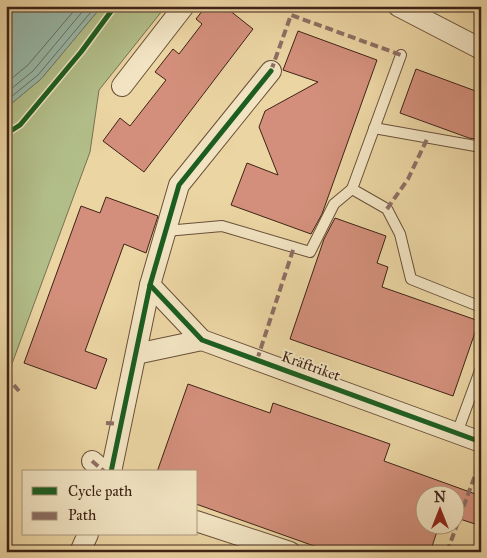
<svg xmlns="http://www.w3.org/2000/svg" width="487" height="558" viewBox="0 0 487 558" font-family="'IM FELL Great Primer',serif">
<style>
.green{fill:#b2be89;stroke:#787050}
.water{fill:#98b8a9;stroke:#747c6e}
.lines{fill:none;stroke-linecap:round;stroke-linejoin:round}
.shore{stroke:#6b6e60;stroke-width:1}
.building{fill:#d38f7b;stroke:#3e2316}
.lane-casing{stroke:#695039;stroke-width:12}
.street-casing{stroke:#695039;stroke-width:22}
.lane{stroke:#f2e4c3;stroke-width:10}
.street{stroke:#f2e4c3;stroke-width:20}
.quiet{stroke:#8d6e63;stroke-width:4;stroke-dasharray:8 4;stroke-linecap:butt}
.cycleway-casing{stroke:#f2e4c3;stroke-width:8}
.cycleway{stroke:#1b5e20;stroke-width:5}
.labels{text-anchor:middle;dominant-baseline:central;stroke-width:4;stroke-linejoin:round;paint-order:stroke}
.street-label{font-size:15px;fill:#3e2316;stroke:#f2e4c3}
</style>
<rect width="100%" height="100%" fill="#ebd5a3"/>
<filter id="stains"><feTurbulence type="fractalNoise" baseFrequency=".004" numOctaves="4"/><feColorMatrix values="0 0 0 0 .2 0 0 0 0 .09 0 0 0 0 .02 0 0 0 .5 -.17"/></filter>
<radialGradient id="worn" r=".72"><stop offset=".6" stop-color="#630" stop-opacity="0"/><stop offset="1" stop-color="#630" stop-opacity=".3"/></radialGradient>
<!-- green -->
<polygon class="green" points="102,6 166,6 99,90 90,152 6,380 6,108 41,79"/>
<!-- water -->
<polygon class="water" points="6,6 102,6 41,79 6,108"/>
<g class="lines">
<!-- shore -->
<g class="shore">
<polyline points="6,83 28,65 78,6"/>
<polyline points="6,93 33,71 87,6"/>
<polyline points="6,101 38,75 96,6"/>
</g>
</g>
<!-- building -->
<g class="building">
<polygon points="206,6 224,6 253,29 144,172 103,141 120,118 130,126 166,80 155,72 173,49 179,54 202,24 196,19"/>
<polygon points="298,31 377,60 322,214 311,234 231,205 247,163 278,175 259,127 265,111 318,82 283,70"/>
<polygon points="416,69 481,93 481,140 469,138 400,113"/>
<polygon points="106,197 158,216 146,253 124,244 85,351 107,359 96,389 24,363 81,206 100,213"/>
<polygon points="335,218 386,236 377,263 388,267 382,287 479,321 453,396 290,339 324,239"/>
<polygon points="188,384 270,413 273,403 390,444 384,461 481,496 481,526 454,517 454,496 424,496 424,526 439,526 430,552 331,552 196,504 196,472 157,472"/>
</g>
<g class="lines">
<!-- lane casing -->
<g class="lane-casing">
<g id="lane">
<polyline points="401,55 352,189 387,209 400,234 411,279 481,307"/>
<polyline points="374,128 481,147"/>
<polyline points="166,231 222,226 310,252 334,204 352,189"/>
<polyline points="457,433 481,368"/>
</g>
</g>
<!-- street casing -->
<g class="street-casing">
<g id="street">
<polyline points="398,6 481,49"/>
<polyline points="122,86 184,6"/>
<polyline points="150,285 202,340 481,442"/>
<polyline points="136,354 202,340"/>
<polyline points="92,461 105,472"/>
<polyline points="111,472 150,285 179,185 271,71"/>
<polyline points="196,521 290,552"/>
<polyline points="80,552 88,534"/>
</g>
</g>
<!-- lane -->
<use href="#lane" class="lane"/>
<!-- street -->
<use href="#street" class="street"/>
<!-- quiet -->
<g class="quiet">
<polyline points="271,71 291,15 401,55"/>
<polyline points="387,209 408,179 428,137"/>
<polyline points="257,360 294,247"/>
<polyline points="6,376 19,391"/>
<polyline points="106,423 121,424"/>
<polyline points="92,461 105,472"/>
<polyline points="447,552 481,459"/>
</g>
<!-- cycleway casing -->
<g class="cycleway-casing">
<g id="cycleway">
<polyline points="6,134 20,125 81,52 115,6"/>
<polyline points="150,285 202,340 481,442"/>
<polyline points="111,472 150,285 179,185 271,71"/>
</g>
</g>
<!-- cycleway -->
<use href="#cycleway" class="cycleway"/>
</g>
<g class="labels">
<!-- street labels -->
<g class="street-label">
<text transform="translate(311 366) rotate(20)">Kräftriket</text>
</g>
</g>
<!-- margin -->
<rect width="487" height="558" fill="none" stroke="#ebd5a3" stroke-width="25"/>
<rect x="8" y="8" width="472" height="543" fill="none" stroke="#3e2316" stroke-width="2.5"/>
<rect x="12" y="12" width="462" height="533" fill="none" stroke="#3e2316"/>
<!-- legend -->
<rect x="22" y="470" width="175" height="65" fill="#f2e4c3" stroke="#aa977e"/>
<rect x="32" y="487" width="25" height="8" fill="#1b5e20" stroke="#aa977e"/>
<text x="68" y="496" font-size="15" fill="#3e2316">Cycle path</text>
<rect x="32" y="512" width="25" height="8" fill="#8d6e63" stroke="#aa977e"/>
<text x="68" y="520" font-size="15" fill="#3e2316">Path</text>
<!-- north arrow -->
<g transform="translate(440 510)"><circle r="24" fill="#f2e4c3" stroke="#aa977e"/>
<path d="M0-4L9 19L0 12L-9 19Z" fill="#8f2418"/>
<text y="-8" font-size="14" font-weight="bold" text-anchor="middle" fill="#3e2316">N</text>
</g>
<rect width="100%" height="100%" filter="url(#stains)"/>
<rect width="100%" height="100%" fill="url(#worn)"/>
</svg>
